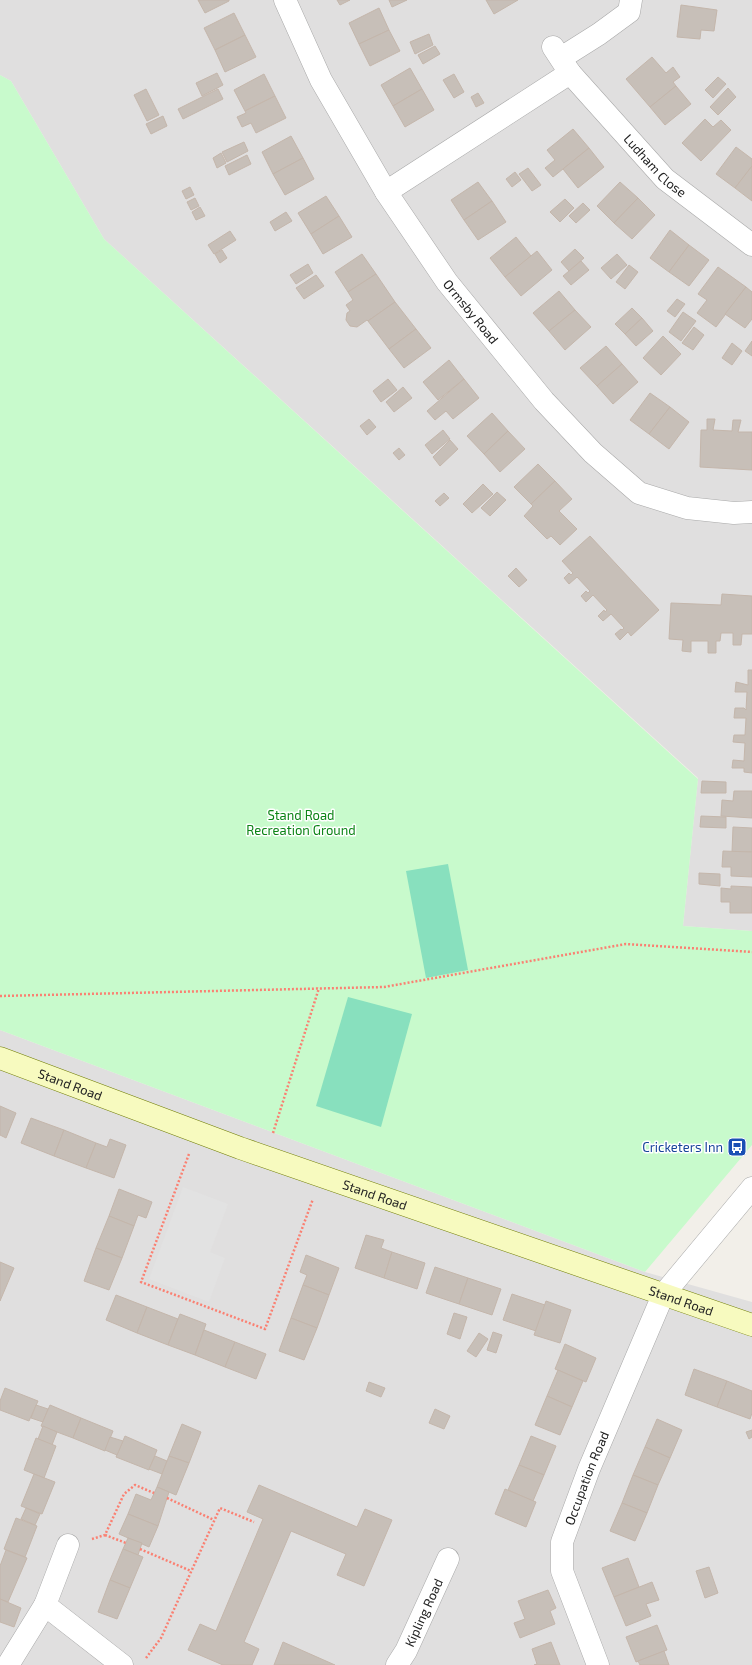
<svg xmlns="http://www.w3.org/2000/svg" width="752" height="1665" viewBox="0 0 752 1665" font-family="'Exo 2',sans-serif">
<style>
.residential{fill:#e0dfdf}
.park{fill:#c8facc}
.pitch{fill:#88e0be}
.parking{fill:#e2e2e2}
.building{fill:#c7bfb8;stroke:#c4b6ab}
.lines{fill:none;stroke-linecap:round;stroke-linejoin:round}
.street-casing{stroke:#a9a9a9;stroke-width:23}
.secondary-casing{stroke:#707d05;stroke-width:23}
.path{stroke:#fa8072;stroke-width:2.5;stroke-dasharray:2 2;stroke-linecap:butt}
.street{stroke:#fff;stroke-width:22}
.secondary{stroke:#f7fabf;stroke-width:22}
.labels{text-anchor:middle;dominant-baseline:central;stroke-width:3;stroke-linejoin:round;paint-order:stroke}
.street-label{font-size:13px;fill:#222;stroke:#fff}
.park-label{font-size:13px;fill:#0c8416;stroke:#fff}
.transit-label{font-size:13px;fill:#164399;stroke:#fff;text-anchor:end}
</style>
<rect width="100%" height="100%" fill="#f2efe9"/>
<!-- residential -->
<g class="residential">
<polygon points="0,0 752,0 752,931 683,926 698,778 104,239 11,81 0,75"/>
<polygon points="0,1030 645,1272 752,1302 752,1665 0,1665"/>
</g>
<!-- park -->
<polygon class="park" points="0,75 11,81 104,239 698,779 683,926 752,931 752,1145 645,1272 0,1030"/>
<!-- pitch -->
<g class="pitch">
<polygon points="448,864 468,970 426,978 406,871"/>
<polygon points="348,997 412,1014 381,1127 316,1106"/>
</g>
<!-- parking -->
<polygon class="parking" points="183,1187 228,1204 210,1252 225,1258 209,1302 149,1279"/>
<!-- building -->
<g class="building">
<polygon points="198,0 229,0 229,1 205,13"/>
<polygon points="337,0 350,0 340,5"/>
<polygon points="389,0 407,0 392,7"/>
<polygon points="486,0 518,0 494,14"/>
<polygon points="681,5 717,10 714,31 701,30 700,39 677,37"/>
<polygon points="379,8 389,30 359,44 349,23"/>
<polygon points="234,13 245,35 215,50 204,28"/>
<polygon points="389,30 400,51 370,66 359,44"/>
<polygon points="429,34 433,45 415,54 410,42"/>
<polygon points="245,35 256,57 225,72 215,50"/>
<polygon points="435,46 440,54 423,64 418,55"/>
<polygon points="652,57 666,73 673,67 680,77 673,82 676,86 650,107 626,79"/>
<polygon points="410,68 422,89 393,106 381,85"/>
<polygon points="217,73 223,85 202,96 196,83"/>
<polygon points="264,74 275,96 245,111 234,90"/>
<polygon points="454,74 464,92 454,98 443,80"/>
<polygon points="718,77 726,84 713,98 705,90"/>
<polygon points="676,86 691,104 665,125 650,107"/>
<polygon points="728,88 736,97 718,115 710,107"/>
<polygon points="146,89 159,115 147,121 134,95"/>
<polygon points="218,89 223,99 183,119 178,109"/>
<polygon points="422,89 434,110 405,127 393,106"/>
<polygon points="478,93 484,103 476,107 471,97"/>
<polygon points="275,96 286,118 256,133 251,123 242,127 237,117 246,113 245,111"/>
<polygon points="163,116 167,126 151,134 146,124"/>
<polygon points="705,119 713,127 721,120 731,130 701,161 682,143"/>
<polygon points="573,129 589,148 553,177 545,168 555,160 547,150"/>
<polygon points="291,136 303,158 273,174 262,152"/>
<polygon points="244,142 248,151 227,162 222,152"/>
<polygon points="736,147 752,159 752,166 735,188 716,174"/>
<polygon points="589,148 604,167 578,188 563,169"/>
<polygon points="221,153 226,163 217,168 213,158"/>
<polygon points="247,155 251,164 229,175 225,166"/>
<polygon points="303,158 314,179 285,195 273,174"/>
<polygon points="752,166 752,201 735,188"/>
<polygon points="528,168 541,185 532,191 519,174"/>
<polygon points="515,172 521,180 512,187 506,179"/>
<polygon points="478,182 492,201 464,220 451,200"/>
<polygon points="620,182 638,198 614,223 597,206"/>
<polygon points="190,187 194,195 186,199 182,191"/>
<polygon points="326,196 339,216 311,234 298,213"/>
<polygon points="195,198 199,206 191,210 187,202"/>
<polygon points="638,198 655,215 632,239 614,223"/>
<polygon points="565,199 574,208 560,222 550,212"/>
<polygon points="492,201 506,222 478,240 464,220"/>
<polygon points="583,203 590,210 576,223 569,216"/>
<polygon points="200,207 205,216 196,220 192,212"/>
<polygon points="286,212 292,221 275,231 270,222"/>
<polygon points="339,216 352,237 323,254 311,234"/>
<polygon points="670,230 689,245 669,272 650,258"/>
<polygon points="230,231 236,240 214,254 208,245"/>
<polygon points="516,237 531,256 505,277 490,258"/>
<polygon points="689,245 709,260 689,286 669,272"/>
<polygon points="575,249 584,258 569,271 561,262"/>
<polygon points="222,250 227,258 220,263 215,254"/>
<polygon points="537,251 552,270 521,296 505,277"/>
<polygon points="362,254 376,274 348,292 335,272"/>
<polygon points="617,254 627,265 611,279 601,268"/>
<polygon points="581,261 589,270 571,285 563,276"/>
<polygon points="308,264 313,273 296,284 290,275"/>
<polygon points="629,265 638,272 625,289 616,282"/>
<polygon points="718,267 746,287 716,327 697,313 707,300 698,294"/>
<polygon points="376,274 395,302 368,321 367,320 357,327 350,326 346,320 347,313 350,311 346,305 353,300 348,292"/>
<polygon points="316,275 324,286 304,299 296,288"/>
<polygon points="746,287 752,292 752,319 745,328 725,314"/>
<polygon points="559,291 575,310 549,331 533,313"/>
<polygon points="677,299 685,304 675,317 667,311"/>
<polygon points="395,302 416,329 389,349 368,321"/>
<polygon points="632,308 642,318 625,334 615,324"/>
<polygon points="575,310 591,327 565,350 549,331"/>
<polygon points="683,312 696,321 681,341 669,332"/>
<polygon points="642,318 653,331 636,346 625,334"/>
<polygon points="694,327 704,335 693,350 682,343"/>
<polygon points="416,329 431,348 404,368 389,349"/>
<polygon points="663,336 681,354 661,375 643,358"/>
<polygon points="752,341 752,356 745,351"/>
<polygon points="732,343 742,351 732,365 722,358"/>
<polygon points="606,346 622,364 597,386 580,368"/>
<polygon points="449,360 464,379 438,400 423,382"/>
<polygon points="622,364 638,382 613,404 597,386"/>
<polygon points="388,379 397,390 381,402 373,391"/>
<polygon points="464,379 479,398 453,419 446,411 435,420 427,411"/>
<polygon points="403,387 412,398 394,412 386,402"/>
<polygon points="650,393 670,407 649,434 630,420"/>
<polygon points="670,407 689,422 669,449 649,434"/>
<polygon points="492,413 508,431 484,454 467,436"/>
<polygon points="369,419 376,427 367,435 360,426"/>
<polygon points="707,419 715,419 713,430 732,431 733,420 741,420 738,432 752,432 752,470 700,467 701,430 707,430"/>
<polygon points="443,430 450,439 432,454 425,445"/>
<polygon points="508,431 525,449 500,472 484,454"/>
<polygon points="450,440 458,449 440,466 433,457"/>
<polygon points="399,448 405,455 399,460 393,453"/>
<polygon points="538,464 555,481 531,504 514,487"/>
<polygon points="555,481 572,499 559,511 577,529 560,545 551,536 547,539 524,516 533,506 531,504"/>
<polygon points="483,484 493,494 472,513 463,504"/>
<polygon points="497,492 506,500 490,516 481,508"/>
<polygon points="444,493 449,498 440,506 435,501"/>
<polygon points="590,536 659,610 631,636 628,632 620,640 615,634 621,629 622,630 624,628 611,614 603,621 598,616 604,610 605,612 607,610 593,595 586,602 581,596 586,591 588,593 590,591 577,577 569,584 564,578 569,573 571,575 573,573 562,561"/>
<polygon points="516,568 527,580 519,587 508,576"/>
<polygon points="722,594 752,596 752,634 742,634 741,645 733,645 733,633 721,633 720,641 716,641 716,653 708,653 708,641 691,641 691,652 682,651 683,640 669,639 671,603 721,605"/>
<polygon points="748,670 752,670 752,773 744,772 744,768 732,768 733,760 744,761 745,743 733,742 734,735 745,735 746,718 734,718 735,708 744,708 746,710 747,692 735,692 736,682 748,685"/>
<polygon points="702,781 726,782 726,793 701,793"/>
<polygon points="734,791 752,791 752,818 721,816 722,800 733,801"/>
<polygon points="701,816 726,817 726,828 700,827"/>
<polygon points="733,827 752,828 752,852 732,852"/>
<polygon points="723,851 752,852 752,877 731,876 731,867 722,867"/>
<polygon points="699,873 720,874 720,886 699,884"/>
<polygon points="731,886 752,887 752,913 730,913 730,902 721,902 721,888 731,889"/>
<polygon points="0,1106 16,1113 6,1138 0,1135"/>
<polygon points="31,1118 64,1130 54,1156 21,1143"/>
<polygon points="64,1130 96,1143 86,1168 54,1156"/>
<polygon points="110,1139 126,1145 114,1178 86,1168 96,1143 107,1147"/>
<polygon points="119,1189 152,1202 146,1218 138,1215 134,1226 109,1216"/>
<polygon points="109,1216 134,1226 122,1258 96,1248"/>
<polygon points="366,1235 384,1240 381,1248 392,1252 384,1278 355,1268"/>
<polygon points="96,1248 122,1258 109,1290 84,1281"/>
<polygon points="392,1252 425,1263 417,1289 384,1278"/>
<polygon points="306,1255 339,1268 329,1295 303,1285 307,1275 300,1272"/>
<polygon points="0,1262 14,1268 0,1301"/>
<polygon points="435,1267 468,1278 459,1304 426,1293"/>
<polygon points="468,1278 501,1289 492,1315 459,1304"/>
<polygon points="303,1285 329,1295 317,1328 291,1318"/>
<polygon points="512,1294 545,1305 536,1331 503,1320"/>
<polygon points="116,1295 147,1307 137,1333 106,1320"/>
<polygon points="546,1301 571,1310 560,1343 534,1335"/>
<polygon points="147,1307 178,1319 168,1345 137,1333"/>
<polygon points="454,1313 467,1317 460,1339 447,1334"/>
<polygon points="180,1314 206,1324 195,1355 168,1345"/>
<polygon points="291,1318 317,1328 304,1360 279,1351"/>
<polygon points="204,1330 235,1342 225,1367 195,1355"/>
<polygon points="493,1332 502,1335 496,1353 487,1350"/>
<polygon points="479,1333 488,1339 476,1357 467,1351"/>
<polygon points="235,1342 266,1354 256,1379 225,1367"/>
<polygon points="565,1344 596,1358 586,1382 555,1369"/>
<polygon points="694,1369 727,1381 717,1407 685,1395"/>
<polygon points="558,1370 583,1381 572,1407 547,1396"/>
<polygon points="727,1381 752,1391 752,1413 750,1419 717,1407"/>
<polygon points="369,1382 385,1388 381,1397 366,1391"/>
<polygon points="5,1388 38,1401 29,1421 0,1410 0,1401"/>
<polygon points="547,1396 572,1407 560,1435 535,1425"/>
<polygon points="36,1405 48,1409 43,1422 31,1418"/>
<polygon points="50,1405 81,1418 73,1438 41,1426"/>
<polygon points="435,1409 450,1416 444,1429 429,1423"/>
<polygon points="81,1418 113,1431 105,1451 73,1438"/>
<polygon points="657,1419 682,1430 670,1458 645,1447"/>
<polygon points="182,1424 201,1432 189,1463 169,1456"/>
<polygon points="43,1426 57,1432 52,1445 38,1439"/>
<polygon points="752,1430 752,1437 749,1439 746,1432"/>
<polygon points="125,1436 157,1450 149,1470 116,1457"/>
<polygon points="531,1436 556,1446 544,1475 519,1465"/>
<polygon points="110,1437 123,1441 117,1455 105,1450"/>
<polygon points="36,1438 56,1446 44,1478 24,1470"/>
<polygon points="645,1447 670,1458 658,1485 633,1475"/>
<polygon points="155,1456 167,1461 162,1474 149,1469"/>
<polygon points="169,1456 189,1463 176,1495 157,1487"/>
<polygon points="519,1465 544,1475 533,1501 508,1490"/>
<polygon points="34,1474 55,1482 42,1514 21,1506"/>
<polygon points="633,1475 658,1485 647,1513 622,1503"/>
<polygon points="259,1485 357,1527 365,1509 392,1520 364,1586 337,1575 346,1554 291,1531 244,1642 259,1649 252,1665 223,1665 188,1650 200,1624 216,1631 263,1519 247,1512"/>
<polygon points="157,1487 169,1492 158,1526 128,1514 136,1494 151,1500"/>
<polygon points="505,1489 536,1502 526,1527 495,1514"/>
<polygon points="622,1503 647,1513 635,1541 610,1531"/>
<polygon points="26,1508 40,1514 35,1525 21,1519"/>
<polygon points="128,1514 158,1526 149,1547 119,1534"/>
<polygon points="16,1518 37,1526 25,1557 4,1549"/>
<polygon points="128,1538 142,1543 138,1555 123,1549"/>
<polygon points="123,1549 143,1557 130,1588 110,1580"/>
<polygon points="6,1550 27,1558 8,1602 0,1599 0,1566"/>
<polygon points="628,1558 639,1587 614,1597 602,1568"/>
<polygon points="709,1567 718,1593 705,1598 696,1571"/>
<polygon points="110,1580 130,1588 117,1619 98,1612"/>
<polygon points="652,1582 659,1600 646,1604 651,1616 626,1626 614,1597"/>
<polygon points="548,1590 556,1608 550,1611 555,1624 520,1638 514,1623 525,1619 518,1601"/>
<polygon points="0,1599 21,1608 14,1627 0,1622"/>
<polygon points="657,1625 667,1650 636,1662 626,1637"/>
<polygon points="283,1642 335,1665 274,1665"/>
<polygon points="551,1642 560,1665 534,1665 537,1664 532,1649"/>
<polygon points="664,1651 669,1665 640,1665 638,1661"/>
</g>
<g class="lines">
<!-- street casing -->
<g class="street-casing">
<g id="street">
<path id="s1" d="M285,0L321,80L386,192L447,282L544,401L593,453L639,493L687,508L734,513L752,512"/>
<path id="s2" d="M553,47L570,73L665,179L752,245"/>
<polyline points="561,58 599,34 629,12 631,0"/>
<polyline points="386,192 570,73"/>
<polyline points="68,1545 45,1605 122,1665"/>
<polyline points="8,1665 45,1605"/>
<path id="s3" d="M397,1665L406,1651L448,1559"/>
<path id="s4" d="M598,1665L562,1571V1542L589,1469L663,1295L752,1188"/>
</g>
</g>
<!-- secondary casing -->
<g class="secondary-casing">
<g id="secondary">
<path id="s5" d="M0,1058L240,1148L752,1325"/>
</g>
</g>
<!-- path -->
<g class="path">
<polyline points="0,996 384,987 626,944 752,952"/>
<polyline points="273,1133 319,988"/>
<polyline points="189,1154 141,1282 265,1329 313,1199"/>
<polyline points="167,1498 214,1520"/>
<polyline points="105,1535 126,1543"/>
<polyline points="92,1539 105,1535 124,1494 135,1485 154,1493"/>
<polyline points="140,1549 191,1571"/>
<polyline points="146,1658 161,1638 220,1508 254,1522"/>
</g>
<!-- street -->
<use href="#street" class="street"/>
<!-- secondary -->
<use href="#secondary" class="secondary"/>
</g>
<!-- icons -->
<defs>
<g id="bus-square" transform="scale(1)"><rect x="-9" y="-9" width="18" height="18" rx="4" fill="#1a4fb4" stroke="#fff"/><path d="M-5-6H5V4H4V6H2V4H-2V6H-4V4H-5ZM-3.5-4V0h7V-4ZM-3.5 1.2v1.5H-2V1.2ZM2 1.2v1.5H3.5V1.2Z" fill="#fff"/></g>
</defs>
<g fill-rule="evenodd">
<use href="#bus-square" x="737" y="1147"/>
</g>
<g class="labels">
<!-- street labels -->
<g class="street-label">
<text stroke="none"><textPath href="#s2" startOffset="157">Ludham Close</textPath></text>
<text stroke="none"><textPath href="#s1" startOffset="364">Ormsby Road</textPath></text>
<text stroke="none"><textPath href="#s5" startOffset="75">Stand Road</textPath></text>
<text stroke="none"><textPath href="#s5" startOffset="399">Stand Road</textPath></text>
<text stroke="none"><textPath href="#s5" startOffset="723">Stand Road</textPath></text>
<text stroke="none"><textPath href="#s4" startOffset="198">Occupation Road</textPath></text>
<text stroke="none"><textPath href="#s3" startOffset="59">Kipling Road</textPath></text>
</g>
<!-- park labels -->
<g class="park-label">
<text x="301" y="815">Stand Road<tspan x="301" dy="15">Recreation Ground</tspan></text>
</g>
<!-- transit labels -->
<g class="transit-label">
<text x="723" y="1147">Cricketers Inn</text>
</g>
</g>
</svg>
